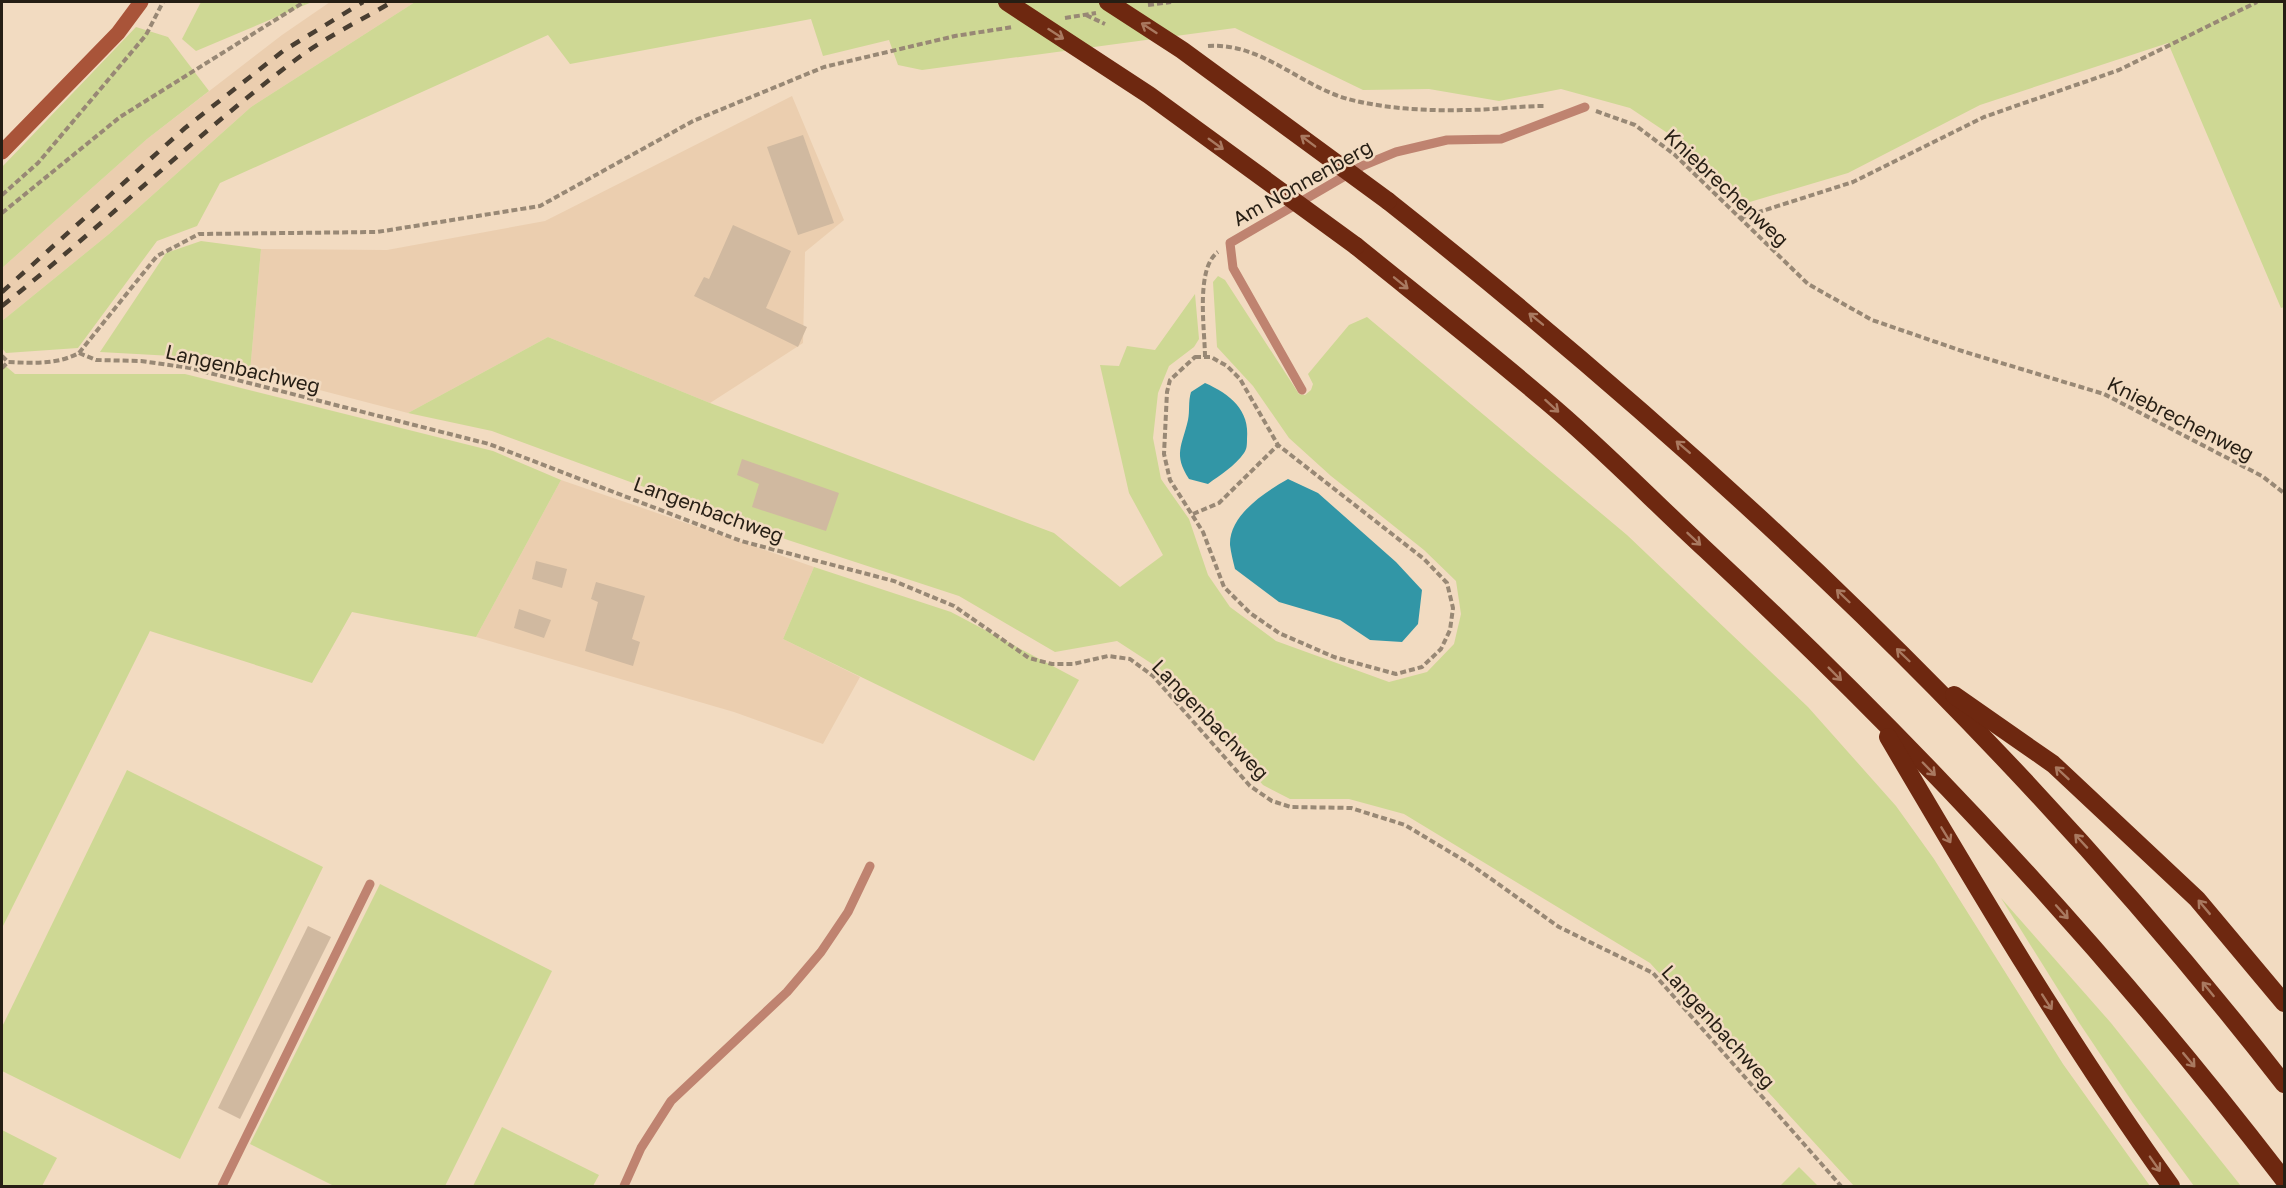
<svg xmlns="http://www.w3.org/2000/svg" width="2286" height="1188" viewBox="0 0 2286 1188" font-family="'Golos Text',sans-serif">
<style>
.built{fill:#ebceaf}
.green{fill:#ced894}
.water{fill:#3296a6}
.building{fill:#d0b9a0}
.lines{fill:none;stroke-linecap:round;stroke-linejoin:round}
.path{stroke:#988875;stroke-width:4;stroke-dasharray:6 3;stroke-linecap:butt}
.lane{stroke:#bf8370;stroke-width:9}
.secondary{stroke:#a95439;stroke-width:15}
.highway{stroke:#6e2810;stroke-width:18}
.rail{stroke:#493e31;stroke-width:4.5;stroke-dasharray:10 10;stroke-linecap:butt}
.highway-bridge{stroke:#6e2810;stroke-width:18}
.oneway{stroke:#a97960}
.labels{text-anchor:middle;dominant-baseline:central;stroke-width:5;stroke-linejoin:round;paint-order:stroke}
.street-label{font-size:20px;fill:#261e14;stroke:#f2dbc1}
</style>
<rect width="100%" height="100%" fill="#f2dbc1"/>
<!-- built -->
<g class="built">
<polygon points="330,2 415,2 251,107 109,234 2,321 2,268 147,139 282,35"/>
<polygon points="792,96 844,220 805,252 803,343 710,403 548,337 408,413 250,372 261,249 387,250 545,221"/>
<polygon points="561,480 814,567 783,639 860,677 823,744 734,712 476,637"/>
</g>
<!-- green -->
<g class="green">
<polygon points="201,2 312,2 196,51 182,39"/>
<polygon points="415,2 2284,2 2284,307 2281,308 2168,43 1980,105 1848,173 1743,204 1678,140 1630,108 1561,89 1499,101 1429,89 1363,90 1235,28 922,70 898,65 889,40 823,56 811,19 570,64 548,35 220,183 197,226 157,241 78,348 6,353 2,348 2,321 109,234 251,107"/>
<polygon points="136,27 168,37 209,91 147,139 2,268 2,167"/>
<polygon points="201,241 261,249 250,372 191,357 100,352 166,253"/>
<polygon points="1218,276 1225,280 1299,394 1305,395 1311,390 1313,384 1308,374 1349,325 1367,317 1627,535 1808,707 1896,806 1934,859 2063,1064 2150,1186 1854,1186 1650,963 1404,814 1349,799 1290,799 1263,785 1160,669 1117,641 1055,652 959,596 788,540 492,431 408,413 548,337 710,403 1054,533 1120,587 1163,555 1129,493 1100,365 1119,366 1127,346 1155,350 1195,294 1199,339 1194,347 1169,366 1158,393 1153,438 1161,479 1189,519 1208,575 1230,607 1276,641 1389,682 1427,672 1454,644 1461,614 1456,581 1424,550 1331,476 1289,438 1253,386 1217,347 1213,282"/>
<polygon points="2,363 15,374 185,374 493,451 561,480 476,637 352,612 312,683 150,631 2,928"/>
<polygon points="814,567 951,612 1079,680 1034,761 783,639"/>
<polygon points="127,770 323,867 180,1159 2,1071 2,1027"/>
<polygon points="380,884 552,971 445,1186 334,1186 250,1144"/>
<polygon points="2001,898 2111,1023 2241,1186 2194,1186 2133,1103 2078,1021"/>
<polygon points="502,1127 599,1175 593,1186 473,1186"/>
<polygon points="2,1130 57,1158 42,1186 2,1186"/>
<polygon points="1799,1167 1818,1186 1780,1186"/>
</g>
<!-- water -->
<g class="water">
<path d="M1205,383C1230,394 1250,410 1247,439C1247,444 1247,449 1244,453C1235,466 1220,475 1208,484L1189,479C1173,454 1182,446 1188,420C1190,411 1188,402 1191,392Z"/>
<path d="M1288,479L1318,493L1396,562L1422,590L1418,624L1402,642L1370,640L1340,620L1279,602L1235,569C1233,561 1231,553 1230,545C1229,515 1265,492 1288,479Z"/>
</g>
<!-- building -->
<g class="building">
<polygon points="803,135 834,223 798,235 767,147"/>
<polygon points="733,225 791,251 766,308 807,327 798,347 694,296 704,277 709,279"/>
<polygon points="742,459 839,493 826,531 752,507 759,484 737,475"/>
<polygon points="536,561 567,569 562,588 532,579"/>
<polygon points="596,582 645,596 632,639 640,642 633,666 585,651 598,602 591,599"/>
<polygon points="519,609 551,620 544,638 514,628"/>
<polygon points="308,926 331,937 240,1119 218,1108"/>
</g>
<g class="lines">
<!-- path -->
<g class="path">
<polyline points="1148,5 1171,2"/>
<polyline points="1086,15 1105,24"/>
<polyline points="1065,18 1096,13"/>
<path d="M1208,46C1264,42 1303,90 1356,101C1391,109 1431,111 1466,110C1492,110 1518,106 1544,106"/>
<polyline points="1596,111 1635,125 1675,155 1808,284 1872,320 1965,352 2104,394 2262,476 2284,493"/>
<polyline points="2,195 38,163 146,35 163,2"/>
<polyline points="2,213 120,117 304,2"/>
<polyline points="1740,218 1853,182 1984,117 2119,70 2257,2"/>
<polyline points="79,353 96,360 141,361 190,368 489,444 741,541 894,581 954,606 1029,658 1052,664 1073,664 1108,656 1130,659 1153,676 1250,786 1272,801 1291,807 1351,808 1405,825 1470,864 1559,927 1653,973 1841,1186"/>
<path d="M2,356L8,362C33,363 56,365 79,353L157,256L199,234L377,232L540,206L693,121L824,67L955,36L1013,27"/>
<polygon points="1195,357 1211,357 1227,366 1240,379 1278,445 1424,559 1447,583 1453,608 1450,630 1441,649 1422,667 1396,674 1334,657 1279,633 1250,613 1224,587 1203,532 1170,480 1164,454 1167,392 1170,380"/>
<path d="M1205,357C1205,331 1195,268 1218,252"/>
<polyline points="2,368 8,362"/>
<polyline points="1193,514 1219,503 1278,445"/>
</g>
<!-- lane -->
<g class="lane">
<polyline points="1302,390 1233,268 1230,243 1362,166 1396,152 1447,140 1501,139 1585,107"/>
<polyline points="222,1186 370,884"/>
<polyline points="624,1186 641,1148 671,1101 787,992 821,952 848,912 870,866"/>
</g>
<!-- secondary -->
<polyline class="secondary" points="2,152 118,33 141,2"/>
<!-- highway -->
<g class="highway">
<path d="M1388,201C1718,462 2026,752 2284,1084"/>
<path d="M1356,246C1419,297 1484,348 1546,401C1602,448 1653,501 1706,550C1915,744 2111,954 2284,1180"/>
<polyline points="1954,695 2053,764 2197,899 2284,1003"/>
<path d="M1888,737C1978,890 2068,1042 2171,1186"/>
</g>
<!-- rail -->
<g class="rail">
<polyline points="2,292 185,128 283,51 363,2"/>
<path d="M2,306C104,225 197,133 302,55C330,35 363,19 392,2"/>
</g>
<!-- highway-bridge -->
<g class="highway-bridge">
<polyline points="1007,2 1149,95 1356,246"/>
<polyline points="1108,2 1182,50 1388,201"/>
</g>
</g>
<!-- one-way arrows -->
<defs><path id="oneway-shaft" d="M-6 0H5M1.5-3L5.5 0L1.5 3" fill="none" stroke-width="1.6" stroke-linecap="round" stroke-linejoin="round" transform="scale(1.5)"/></defs>
<g class="oneway">
<use href="#oneway-shaft" transform="translate(1149 28) rotate(-147)"/>
<use href="#oneway-shaft" transform="translate(1056 34) rotate(33)"/>
<use href="#oneway-shaft" transform="translate(1308 141) rotate(-143)"/>
<use href="#oneway-shaft" transform="translate(1216 144) rotate(36)"/>
<use href="#oneway-shaft" transform="translate(1401 283) rotate(39)"/>
<use href="#oneway-shaft" transform="translate(1536 319) rotate(-141)"/>
<use href="#oneway-shaft" transform="translate(1552 406) rotate(42)"/>
<use href="#oneway-shaft" transform="translate(1683 447) rotate(-139)"/>
<use href="#oneway-shaft" transform="translate(1694 539) rotate(43)"/>
<use href="#oneway-shaft" transform="translate(1843 596) rotate(-136)"/>
<use href="#oneway-shaft" transform="translate(1903 655) rotate(-136)"/>
<use href="#oneway-shaft" transform="translate(1835 674) rotate(45)"/>
<use href="#oneway-shaft" transform="translate(1929 769) rotate(46)"/>
<use href="#oneway-shaft" transform="translate(2062 773) rotate(-137)"/>
<use href="#oneway-shaft" transform="translate(1946 835) rotate(59)"/>
<use href="#oneway-shaft" transform="translate(2081 841) rotate(-133)"/>
<use href="#oneway-shaft" transform="translate(2204 907) rotate(-130)"/>
<use href="#oneway-shaft" transform="translate(2062 912) rotate(48)"/>
<use href="#oneway-shaft" transform="translate(2208 989) rotate(-129)"/>
<use href="#oneway-shaft" transform="translate(2047 1002) rotate(57)"/>
<use href="#oneway-shaft" transform="translate(2189 1060) rotate(50)"/>
<use href="#oneway-shaft" transform="translate(2155 1164) rotate(55)"/>
</g>
<g class="labels">
<!-- street labels -->
<g class="street-label">
<text transform="translate(1302 182) rotate(-29)">Am Nonnenberg</text>
<text transform="translate(1727 187) rotate(43)">Kniebrechenweg</text>
<text transform="translate(243 368) rotate(13)">Langenbachweg</text>
<text transform="translate(2181 418) rotate(27)">Kniebrechenweg</text>
<text transform="translate(709 509) rotate(20)">Langenbachweg</text>
<text transform="translate(1211 719) rotate(46)">Langenbachweg</text>
<text transform="translate(1719 1026) rotate(48)">Langenbachweg</text>
</g>
</g>
<!-- border -->
<rect width="2286" height="1188" fill="none" stroke="#261e14" stroke-width="6"/>
</svg>
